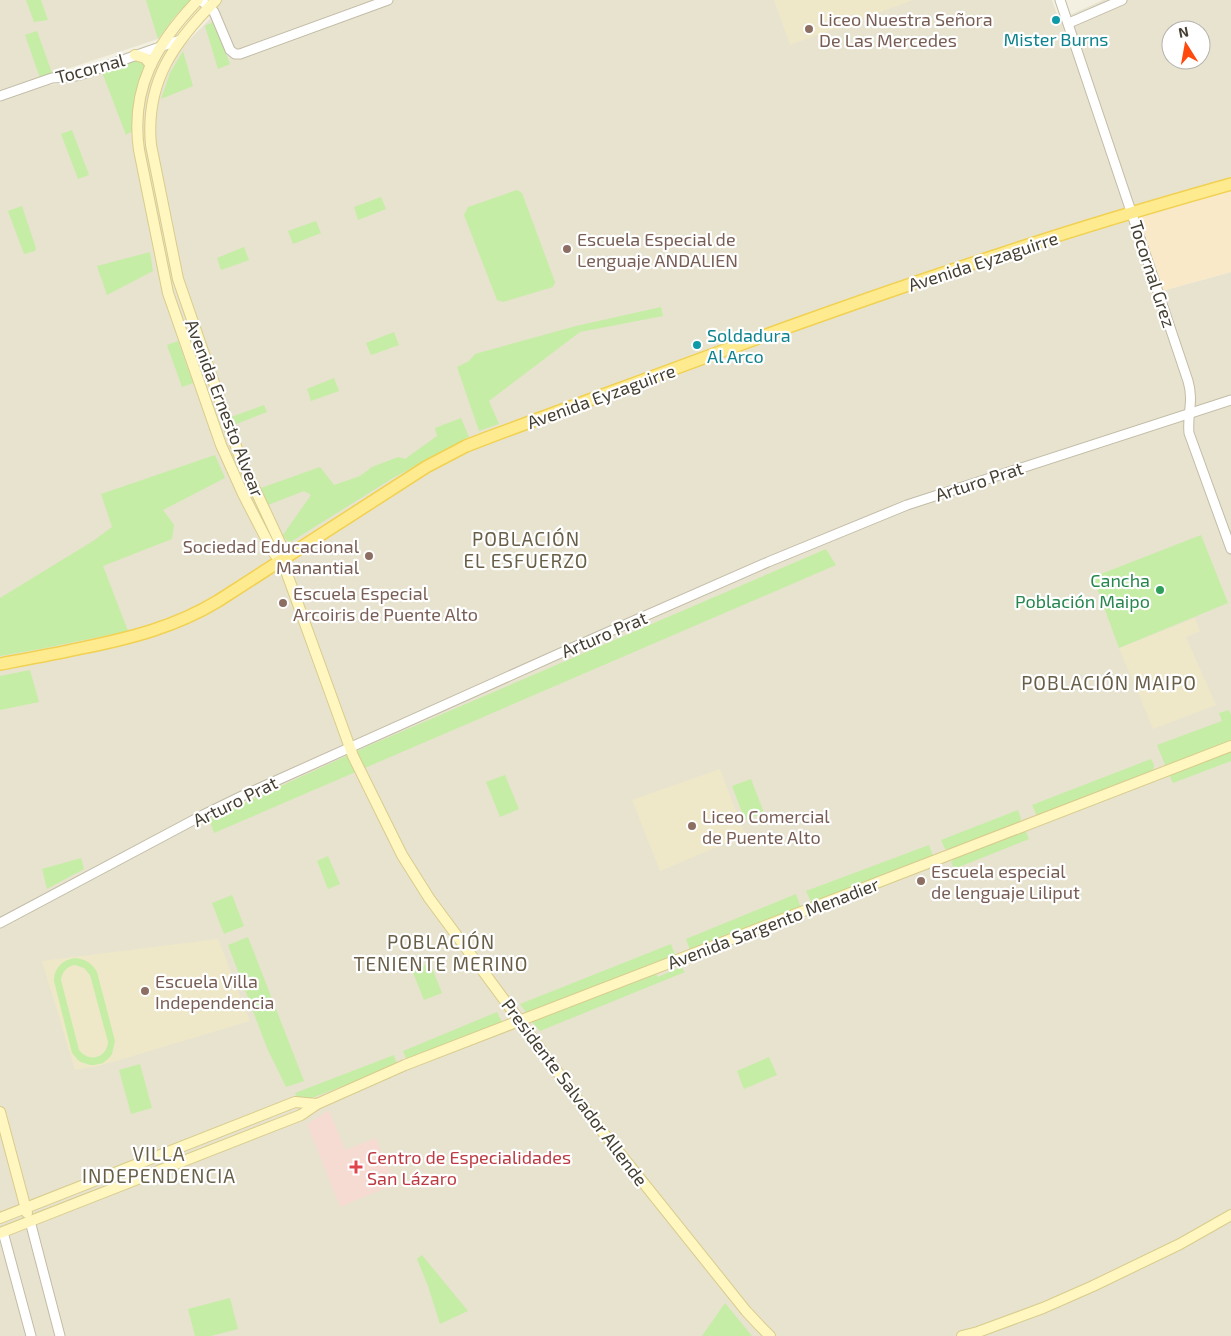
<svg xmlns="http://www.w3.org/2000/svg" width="1231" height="1336" viewBox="0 0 1231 1336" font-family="'Exo 2',sans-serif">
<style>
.residential{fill:#e8e3cf;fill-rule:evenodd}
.commercial{fill:#f9e9c9}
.education{fill:#eee8c9}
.medical{fill:#f6dbd3}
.green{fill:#c5eda5;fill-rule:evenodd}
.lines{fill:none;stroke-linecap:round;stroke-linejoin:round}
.tertiary-casing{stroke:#c2bca6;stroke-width:11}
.secondary-casing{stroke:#d8cc8b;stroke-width:12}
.primary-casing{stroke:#f1d152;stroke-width:14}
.tertiary{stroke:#fff;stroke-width:9}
.secondary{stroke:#fff6c0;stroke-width:10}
.primary{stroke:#ffeb8f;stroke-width:11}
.culture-dot{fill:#0f9aa8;stroke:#fff;stroke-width:2}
.education-dot{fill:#8d6e63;stroke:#fff;stroke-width:2}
.leisure-dot{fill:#2e9e5b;stroke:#fff;stroke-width:2}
.health-dot{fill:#e0444e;stroke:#fff;stroke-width:2}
.labels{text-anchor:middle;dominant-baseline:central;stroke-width:4.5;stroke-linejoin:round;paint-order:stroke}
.education-label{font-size:18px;fill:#785e54;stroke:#fff;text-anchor:start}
.culture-label{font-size:18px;fill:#0d838f;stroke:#fff}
.street-label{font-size:18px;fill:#453f32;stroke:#fff}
.leisure-label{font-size:18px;fill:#27864d;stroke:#fff;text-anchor:end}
.health-label{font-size:18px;fill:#be3a42;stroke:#fff;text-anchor:start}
.neighbourhood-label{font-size:19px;letter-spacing:1px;fill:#695f48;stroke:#fff}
</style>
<rect width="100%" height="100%" fill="#f3f0e2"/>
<!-- residential -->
<g class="residential">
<polygon points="0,0 191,0 176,15 158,39 0,91"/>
<path d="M203,0H1052L1059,20L1103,0H1231V190L1138,217L1162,291L1231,272V1336H0V102L49,85L74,82L184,45L210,19ZM1171,30H1201V60H1171Z"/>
</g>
<!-- commercial -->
<polygon class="commercial" points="1231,190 1231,272 1162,291 1137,217"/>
<!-- education -->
<g class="education">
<polygon points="774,0 913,0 790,45"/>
<polygon points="1195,618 1200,631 1186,637 1216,705 1153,729 1119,648"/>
<polygon points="720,769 745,835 660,871 632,800"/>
<polygon points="218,939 250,1021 99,1066 75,1070 42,961"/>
</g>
<!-- medical -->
<polygon class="medical" points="329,1110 345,1150 376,1138 395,1184 340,1207 307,1124"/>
<!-- green -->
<g class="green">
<polygon points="26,0 41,0 48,20 34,22"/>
<polygon points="146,0 191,0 176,15 158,39"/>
<polygon points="213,22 230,64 218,69 205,26"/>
<polygon points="37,31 52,73 40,78 25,35"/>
<polygon points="183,51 193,86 161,99 170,73"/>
<polygon points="136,60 145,66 134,130 126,135 102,72"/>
<polygon points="72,130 89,175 78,179 61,134"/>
<polygon points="517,190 522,193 555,282 553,287 503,302 497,300 464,215 468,207"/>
<polygon points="381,197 386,209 358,220 354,207"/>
<polygon points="22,206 36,248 35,251 24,254 8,211"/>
<polygon points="316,221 321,233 293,244 288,231"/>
<polygon points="244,247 249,260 221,270 217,258"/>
<polygon points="150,252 153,271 107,295 97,266"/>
<polygon points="661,307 663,316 580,332 489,401 499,424 479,431 457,367 469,361 475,354 576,326"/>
<polygon points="394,332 399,345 371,355 366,343"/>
<polygon points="178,341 193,383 182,387 167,345"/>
<polygon points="334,378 339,391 311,401 307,389"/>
<polygon points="264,405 267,412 234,425 231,417"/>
<polygon points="461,418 469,437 393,478 289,543 283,535 311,495 304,491 268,505 261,488 320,467 334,485 360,476 372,467 398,457 405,459 437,436 435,428"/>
<polygon points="215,455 225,478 163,510 174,525 172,539 103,566 128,631 40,649 0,656 0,598 93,541 112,527 101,494"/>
<polygon points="1201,535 1228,603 1119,648 1093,577"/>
<polygon points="826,549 836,565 214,833 209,819 368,746"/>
<polygon points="30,670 39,702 0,710 0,676"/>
<polygon points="1229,710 1231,715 1231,743 1166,767 1157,745 1222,721 1219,713"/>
<polygon points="1231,751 1231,761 1173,783 1169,775"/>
<polygon points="1151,759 1154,765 1153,771 1037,816 1032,805"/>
<polygon points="505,775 519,809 500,817 486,782"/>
<polygon points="751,779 764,813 745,820 732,786"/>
<polygon points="1018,810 1021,819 1019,823 951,849 945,849 941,840"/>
<polygon points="1023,831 1026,832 1029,839 954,869 951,862 955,858"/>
<polygon points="929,845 933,856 812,904 806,891"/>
<polygon points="328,856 340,884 328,889 317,861"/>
<polygon points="81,858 84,869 47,889 42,869"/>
<polygon points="796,894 801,908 690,950 686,939"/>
<polygon points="232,895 244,926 224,934 212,903"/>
<polygon points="248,937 304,1081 286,1087 267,1048 228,945"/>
<polygon points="671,944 675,955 528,1015 520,1004"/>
<path d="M75,958C85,959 92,963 97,972L115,1041L112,1054L110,1057L103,1063L94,1065H90L81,1062L78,1060L72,1053L54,981C54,968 62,960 75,958ZM75,965L84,968L90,975L108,1042C107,1058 89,1063 79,1050L61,980C62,972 67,966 75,965Z"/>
<polygon points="430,963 442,993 424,1000 412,970"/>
<polygon points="681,967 685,972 540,1031 532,1022 656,974 658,977"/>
<polygon points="497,1012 502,1022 407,1061 403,1051"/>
<polygon points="394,1055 397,1065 304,1101 298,1099 295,1093"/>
<polygon points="769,1057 777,1075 744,1089 737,1071"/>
<polygon points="140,1064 152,1108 131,1114 119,1070"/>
<polygon points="422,1255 468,1311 440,1324 428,1286 417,1259"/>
<polygon points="230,1298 238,1329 211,1336 195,1336 188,1309"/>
<polygon points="725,1303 752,1336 702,1336"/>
</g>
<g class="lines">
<!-- tertiary casing -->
<g class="tertiary-casing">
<g id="tertiary">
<polyline points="200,0 209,7 214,12 230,50 235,54 240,54 388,0"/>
<path d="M1060,0L1188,381C1194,401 1187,415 1189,433L1231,549"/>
<polyline points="1069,23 1122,0"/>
<polyline points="0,96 52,78 70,77 80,75 180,40"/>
<polyline points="0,923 203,815 242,796 565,651 768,562 907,505 1231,400"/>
<polyline points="30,1221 60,1336"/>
<polyline points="3,1232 31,1336"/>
</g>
</g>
<!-- secondary casing -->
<g class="secondary-casing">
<g id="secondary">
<path d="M198,0C156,44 130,88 139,150L168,293L221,445L243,494L273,552L278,558L282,560"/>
<path d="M216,0C174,42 145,82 151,145L178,279L239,455L283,549L284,554L282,560"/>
<polyline points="135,55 145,58 151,65"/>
<polyline points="282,560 353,756 402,855 429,898 590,1116 746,1311 760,1326 770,1336"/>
<polyline points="0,1112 27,1213"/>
<polyline points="0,1218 295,1102 317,1104"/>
<polyline points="0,1233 301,1115 317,1104 405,1065 1231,746"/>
<polyline points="962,1336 978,1332 1043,1308 1093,1286 1180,1244 1231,1215"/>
</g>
</g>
<!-- primary casing -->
<g class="primary-casing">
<path id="primary" d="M0,664C27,659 55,654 82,648C131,638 175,627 218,601L426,467L466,446L492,436C661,374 828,310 998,255C1075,229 1153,206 1231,184"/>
</g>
<!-- tertiary -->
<use href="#tertiary" class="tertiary"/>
<!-- secondary -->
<use href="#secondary" class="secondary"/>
<!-- primary -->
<use href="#primary" class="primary"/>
</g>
<!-- markers -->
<g class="culture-dot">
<circle cx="1056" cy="20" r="5"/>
<circle cx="697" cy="345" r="5"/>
</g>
<g class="education-dot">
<circle cx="809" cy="29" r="5"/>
<circle cx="567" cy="249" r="5"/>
<circle cx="369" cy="556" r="5"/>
<circle cx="283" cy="603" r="5"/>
<circle cx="692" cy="826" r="5"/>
<circle cx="921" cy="881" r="5"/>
<circle cx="145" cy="991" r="5"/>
</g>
<circle class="leisure-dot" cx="1160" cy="590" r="5"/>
<path class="health-dot" d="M353.5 1159.5h5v5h5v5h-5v5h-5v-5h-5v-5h5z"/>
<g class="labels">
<!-- education labels -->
<g class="education-label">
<text x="819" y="19">Liceo Nuestra Señora<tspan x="819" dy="21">De Las Mercedes</tspan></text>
<text x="577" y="239">Escuela Especial de<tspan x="577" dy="21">Lenguaje ANDALIEN</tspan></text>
<text x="359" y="546" text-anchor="end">Sociedad Educacional<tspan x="359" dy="21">Manantial</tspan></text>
<text x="293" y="593">Escuela Especial<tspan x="293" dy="21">Arcoiris de Puente Alto</tspan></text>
<text x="702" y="816">Liceo Comercial<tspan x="702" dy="21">de Puente Alto</tspan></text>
<text x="931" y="871">Escuela especial<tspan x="931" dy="21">de lenguaje Liliput</tspan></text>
<text x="155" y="981">Escuela Villa<tspan x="155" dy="21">Independencia</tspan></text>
</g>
<!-- culture labels -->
<g class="culture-label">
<text x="1056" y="39">Mister Burns</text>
<text x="707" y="335" text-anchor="start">Soldadura<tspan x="707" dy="21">Al Arco</tspan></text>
</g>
<!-- street labels -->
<g class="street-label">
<text transform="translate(90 68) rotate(-15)">Tocornal</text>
<text transform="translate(983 261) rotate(-18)">Avenida Eyzaguirre</text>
<text transform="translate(1153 274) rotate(72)">Tocornal Grez</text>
<text transform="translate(601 396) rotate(-20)">Avenida Eyzaguirre</text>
<text transform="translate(225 408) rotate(69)">Avenida Ernesto Alvear</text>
<text transform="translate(979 481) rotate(-18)">Arturo Prat</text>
<text transform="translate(604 634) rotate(-23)">Arturo Prat</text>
<text transform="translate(235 801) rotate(-26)">Arturo Prat</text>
<text transform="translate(773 923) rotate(-21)">Avenida Sargento Menadier</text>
<text transform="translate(575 1092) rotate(53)">Presidente Salvador Allende</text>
</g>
<!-- leisure labels -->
<g class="leisure-label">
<text x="1150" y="580">Cancha<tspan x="1150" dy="21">Población Maipo</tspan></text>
</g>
<!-- health labels -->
<g class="health-label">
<text x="367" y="1157">Centro de Especialidades<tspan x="367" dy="21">San Lázaro</tspan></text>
</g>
<!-- neighbourhood labels -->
<g class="neighbourhood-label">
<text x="526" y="538">POBLACIÓN<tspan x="526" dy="22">EL ESFUERZO</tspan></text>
<text x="1109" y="682">POBLACIÓN MAIPO</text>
<text x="441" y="941">POBLACIÓN<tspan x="441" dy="22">TENIENTE MERINO</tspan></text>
<text x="159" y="1153">VILLA<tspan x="159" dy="22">INDEPENDENCIA</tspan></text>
</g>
</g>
<!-- north arrow -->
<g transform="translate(1186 45) rotate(349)"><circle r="24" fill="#ffffff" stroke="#b5b2ad"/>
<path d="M0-4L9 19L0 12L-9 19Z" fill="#ff4a0d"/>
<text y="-8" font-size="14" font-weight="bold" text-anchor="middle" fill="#453f32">N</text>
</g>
</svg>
